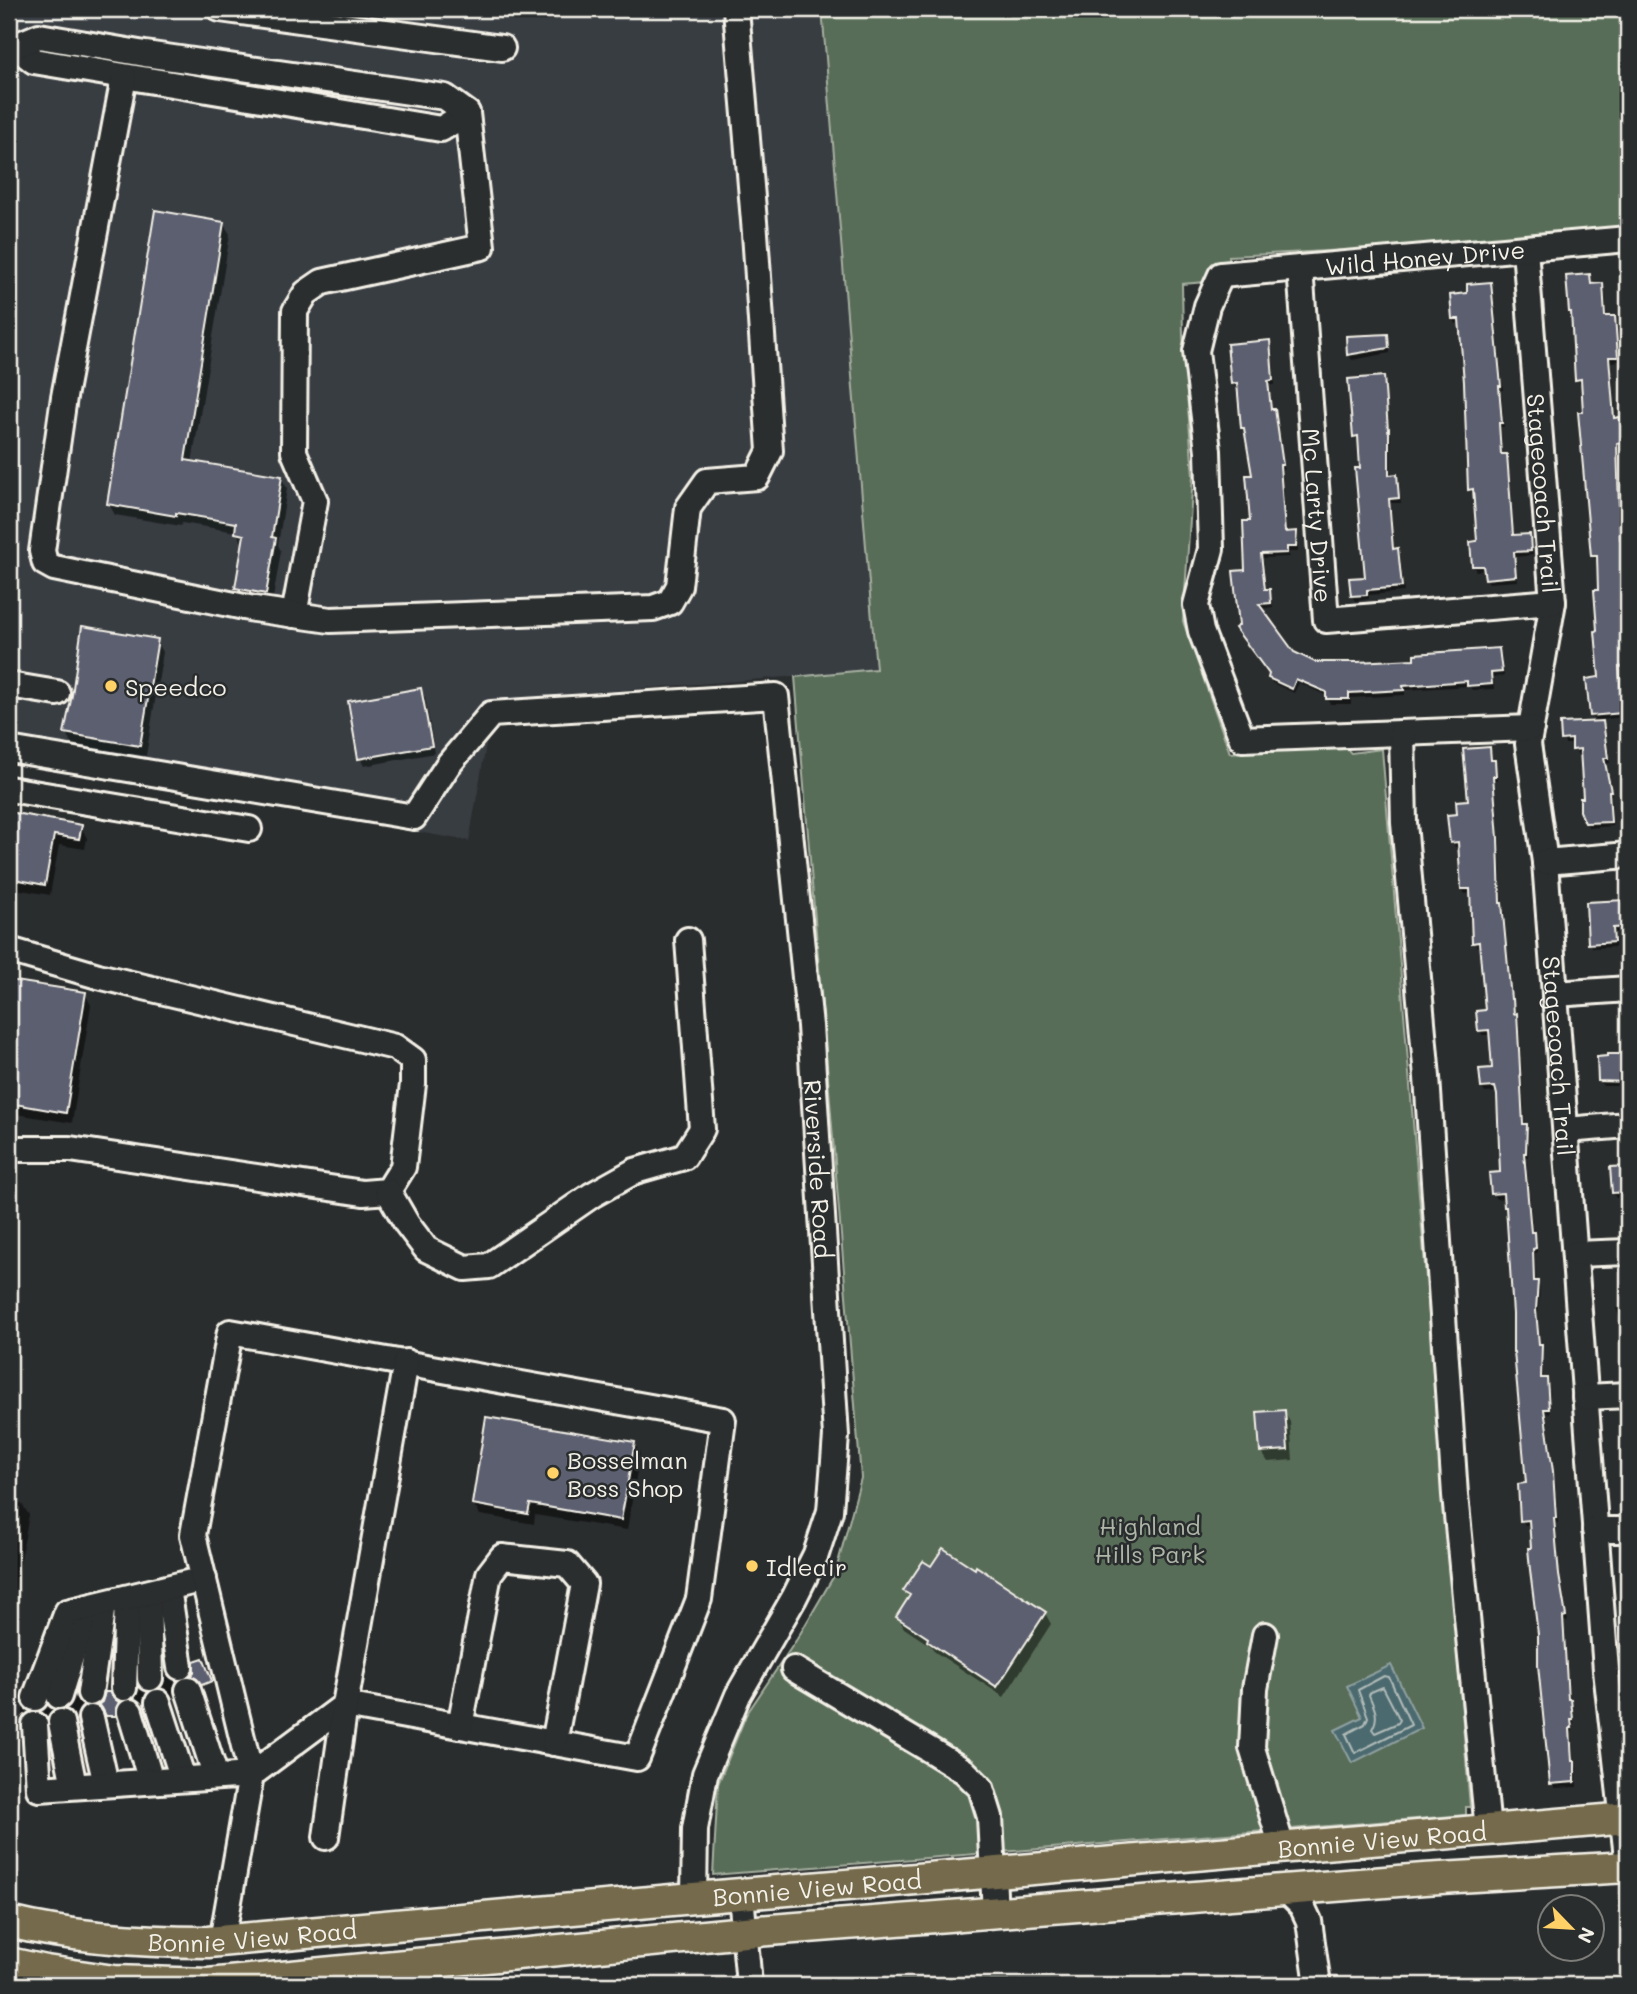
<svg xmlns="http://www.w3.org/2000/svg" width="1637" height="1994" viewBox="0 0 1637 1994" font-family="Mali,sans-serif">
<style>
.built{fill:#393c42}
.green{fill:#586d59;stroke:#a6afa0;stroke-width:2}
.water{fill:#4c6a70;stroke:#8fa0a0;stroke-width:2}
.shadow{fill:#0007}
.lines{fill:none;stroke-linecap:round;stroke-linejoin:round}
.shore{stroke:#b1bbb8;stroke-width:2}
.building{fill:#5b5e70;stroke:#f4f1e8;stroke-width:2}
.minor-casing{stroke:#f4f1e8;stroke-width:30}
.major-casing{stroke:#f4f1e8;stroke-width:35}
.minor{stroke:#2a2d2e;stroke-width:24}
.major{stroke:#756b4b;stroke-width:30}
.poi-dot{fill:#ffd166;stroke:#2a2d2e;stroke-width:2.5}
.labels{text-anchor:middle;dominant-baseline:central;stroke-width:5;stroke-linejoin:round;paint-order:stroke}
.street-label{font-size:24px;fill:#f4f1e8;stroke:#2a2d2e}
.poi-label{font-size:24px;fill:#f4f1e8;stroke:#2a2d2e;text-anchor:start}
.park-label{font-size:24px;fill:#aeb6a8;stroke:#2a2d2e}
</style>
<rect width="100%" height="100%" fill="#2a2d2e"/>
<filter id="ink" filterUnits="userSpaceOnUse"><feTurbulence type="fractalNoise" baseFrequency=".0143" numOctaves="2"/><feDisplacementMap in="SourceGraphic" scale="14" xChannelSelector="R" yChannelSelector="G"/><feConvolveMatrix kernelMatrix="1 2 1 2 8 2 1 2 1" color-interpolation-filters="sRGB"/></filter>
<g filter="url(#ink)">
<!-- built -->
<polygon class="built" points="9,9 822,9 876,670 494,700 469,841 9,760"/>
<!-- green -->
<g class="green">
<polygon points="822,9 1628,9 1628,236 1229,256 1231,280 1182,284 1183,335 1193,476 1183,621 1230,753 1340,743 1351,753 1382,749 1470,1807 1466,1807 1466,1815 713,1875 718,1784 746,1715 797,1639 835,1574 861,1478 795,677 876,669"/>
<polygon points="899,1980 1079,1981 1080,1985 901,1985"/>
</g>
<!-- water -->
<polygon class="water" points="1391,1665 1422,1728 1352,1763 1335,1730 1362,1717 1347,1686"/>
<!-- shadow -->
<g class="shadow">
<polygon points="223,223 230,234 192,463 281,477 287,488 278,545 281,551 272,604 243,599 237,588 243,544 236,532 182,523 181,526 115,515 109,504"/>
<polygon points="1589,276 1593,286 1602,285 1605,290 1607,318 1614,318 1617,323 1620,361 1611,362 1616,419 1619,419 1622,424 1624,447 1619,447 1622,541 1625,540 1628,545 1628,671 1621,671 1624,717 1601,720 1605,727 1610,763 1605,763 1612,795 1611,795 1613,826 1589,828 1586,823 1582,754 1577,754 1574,744 1565,744 1563,739 1596,723 1592,716 1601,679 1599,560 1596,560 1593,555 1583,384 1580,384 1577,379 1573,317 1571,312"/>
<polygon points="1490,284 1493,289 1503,390 1501,390 1504,427 1501,427 1502,456 1506,456 1508,460 1514,537 1529,536 1531,540 1533,555 1516,557 1518,581 1489,583 1486,578 1486,570 1476,571 1473,566 1478,543 1475,494 1472,494 1470,489 1466,382 1461,323 1456,324 1453,319 1469,295"/>
<polygon points="1387,336 1390,341 1390,353 1352,360 1349,355 1348,338"/>
<polygon points="1269,342 1272,347 1275,385 1270,385 1272,411 1274,411 1277,416 1284,469 1282,470 1287,533 1296,533 1298,538 1298,552 1288,552 1289,557 1263,558 1267,591 1269,590 1271,595 1273,607 1260,609 1293,653 1314,663 1416,660 1498,649 1501,654 1504,676 1493,677 1494,689 1472,690 1469,686 1405,690 1405,695 1351,698 1351,704 1330,704 1327,696 1299,683 1294,693 1272,683 1270,678 1271,675 1241,626 1251,523 1254,476 1246,433 1243,428 1240,388 1236,388 1233,383"/>
<polygon points="1383,378 1385,383 1389,433 1391,436 1391,476 1396,476 1399,481 1401,503 1390,503 1394,550 1397,550 1400,555 1404,592 1369,595 1369,599 1355,601 1352,596 1367,578 1360,441 1358,441 1355,436"/>
<polygon points="157,641 163,652 146,756 72,744 66,733"/>
<polygon points="420,690 425,697 435,753 364,766 360,758"/>
<polygon points="1489,748 1491,753 1492,762 1496,767 1498,780 1494,781 1500,844 1502,906 1504,909 1512,1002 1519,1020 1525,1126 1529,1131 1528,1157 1526,1157 1533,1234 1537,1239 1537,1253 1535,1253 1536,1283 1540,1287 1538,1316 1540,1345 1543,1351 1543,1380 1546,1380 1549,1385 1550,1413 1546,1414 1555,1478 1558,1523 1556,1523 1560,1581 1568,1621 1564,1622 1570,1701 1573,1706 1574,1724 1573,1724 1573,1732 1572,1732 1574,1763 1577,1768 1577,1787 1555,1788 1552,1783 1531,1525 1525,1525 1522,1520 1528,1485 1508,1210 1505,1198 1496,1199 1493,1194 1491,1175 1502,1174 1498,1092 1485,1093 1482,1088 1494,1070 1491,1035 1482,1035 1480,1030 1487,1012 1481,947 1477,947 1474,942 1472,893 1465,894 1462,889 1460,847 1455,847 1452,842 1459,815 1470,802"/>
<polygon points="9,814 81,827 87,838 85,849 59,845 50,895 9,888"/>
<polygon points="1628,901 1628,932 1615,933 1616,947 1593,948 1590,943 1588,903"/>
<polygon points="9,981 85,994 91,1005 72,1123 9,1113"/>
<polygon points="1628,1055 1628,1086 1603,1086 1600,1081 1609,1056"/>
<polygon points="1619,1163 1628,1163 1628,1197 1616,1198 1613,1193"/>
<polygon points="1628,1305 1628,1335 1625,1335 1616,1308"/>
<polygon points="1284,1411 1290,1422 1293,1460 1268,1462 1261,1451"/>
<polygon points="634,1443 640,1454 627,1530 535,1515 534,1524 480,1515 473,1504"/>
<polygon points="9,1501 22,1504 29,1515 9,1624"/>
<polygon points="905,1591 1045,1613 1051,1624 1004,1697 935,1652 931,1646 904,1628 898,1617 909,1598"/>
<polygon points="167,1676 176,1684 173,1690 174,1697 163,1687"/>
<polygon points="140,1690 147,1695 144,1704 136,1698"/>
<polygon points="76,1698 83,1709 77,1718 69,1709"/>
<polygon points="48,1708 53,1712 49,1717 43,1712"/>
<polygon points="23,1709 29,1714 24,1719 23,1718"/>
<polygon points="686,1978 689,1985 668,1985 667,1980 672,1979"/>
</g>
<g class="lines">
<!-- shore -->
<g class="shore">
<polygon points="1384,1676 1389,1677 1411,1725 1355,1753 1346,1734 1365,1724 1368,1717 1358,1690"/>
<path d="M1383,1687L1400,1720L1398,1723L1375,1733L1372,1729C1380,1716 1374,1708 1369,1695L1371,1692Z"/>
</g>
</g>
<!-- building -->
<g class="building">
<polygon points="155,210 224,222 185,460 282,476 272,537 276,538 266,594 235,588 244,535 235,533 236,523 176,513 176,516 107,504"/>
<polygon points="1590,274 1591,284 1603,283 1605,316 1615,316 1618,357 1609,357 1614,418 1620,417 1622,442 1617,443 1620,539 1626,539 1628,581 1628,666 1619,667 1622,713 1590,716 1586,679 1599,677 1595,631 1597,630 1594,590 1598,590 1597,556 1591,556 1578,412 1583,412 1581,379 1575,380 1571,312 1569,312 1566,276"/>
<polygon points="1491,282 1501,386 1499,386 1502,423 1499,423 1501,454 1507,454 1513,535 1530,534 1531,551 1514,552 1516,576 1485,579 1483,566 1472,566 1470,542 1477,541 1473,489 1468,490 1464,382 1459,319 1452,319 1450,295 1467,293 1467,284"/>
<polygon points="1388,334 1389,348 1347,355 1346,336"/>
<polygon points="1270,340 1273,380 1268,381 1271,409 1275,409 1283,465 1280,465 1285,532 1297,531 1296,547 1287,547 1287,553 1261,554 1265,589 1270,589 1271,603 1259,604 1294,652 1315,662 1357,662 1414,659 1414,654 1499,648 1502,672 1491,673 1492,684 1467,686 1467,681 1403,686 1404,690 1349,693 1349,699 1326,699 1326,692 1296,679 1292,689 1268,678 1269,674 1235,628 1239,625 1233,571 1245,570 1243,521 1250,521 1246,475 1252,475 1244,428 1241,428 1237,383 1231,384 1227,344"/>
<polygon points="1384,376 1388,430 1389,429 1389,475 1397,474 1399,498 1389,499 1393,549 1398,548 1402,587 1367,590 1367,595 1351,596 1349,578 1365,577 1355,468 1360,468 1358,436 1353,437 1348,379"/>
<polygon points="82,626 158,639 140,746 64,733 72,695"/>
<polygon points="421,688 432,746 358,759 348,701"/>
<polygon points="1603,721 1608,758 1604,758 1611,791 1609,791 1611,822 1585,823 1580,811 1580,798 1583,798 1580,749 1572,750 1572,739 1561,740 1560,723"/>
<polygon points="1490,747 1491,760 1495,760 1496,776 1493,776 1498,838 1500,903 1502,903 1511,999 1513,999 1514,1014 1517,1013 1523,1124 1527,1124 1526,1153 1524,1153 1531,1232 1535,1232 1536,1248 1533,1249 1534,1281 1538,1281 1536,1310 1539,1344 1542,1344 1541,1378 1547,1378 1549,1409 1544,1409 1553,1471 1556,1518 1554,1518 1559,1575 1566,1616 1563,1617 1568,1699 1571,1699 1573,1719 1571,1719 1572,1728 1570,1728 1572,1761 1575,1761 1575,1782 1550,1784 1538,1665 1538,1634 1530,1570 1528,1548 1531,1548 1529,1520 1520,1521 1518,1484 1526,1483 1514,1352 1513,1352 1513,1314 1506,1207 1504,1207 1503,1193 1491,1194 1489,1173 1500,1172 1497,1095 1495,1087 1481,1088 1479,1069 1492,1068 1489,1030 1478,1031 1476,1011 1485,1010 1479,942 1472,943 1470,889 1461,889 1458,842 1450,843 1447,815 1457,814 1456,801 1468,800 1463,749"/>
<polygon points="9,812 82,825 79,839 54,835 45,885 9,878"/>
<polygon points="1625,900 1627,927 1613,928 1614,942 1588,944 1586,902"/>
<polygon points="9,980 86,992 66,1113 9,1103"/>
<polygon points="1607,1054 1628,1054 1628,1082 1598,1081 1597,1057 1607,1056"/>
<polygon points="1628,1166 1628,1192 1612,1193 1610,1167"/>
<polygon points="1285,1410 1288,1450 1260,1452 1257,1412"/>
<polygon points="486,1417 635,1442 621,1520 530,1504 528,1514 472,1504"/>
<polygon points="943,1548 975,1569 976,1566 1046,1612 997,1687 927,1641 928,1638 896,1617 910,1595 903,1591 923,1561 931,1566"/>
<polygon points="203,1658 212,1681 202,1685 197,1679 192,1676 194,1672 194,1661"/>
<polygon points="105,1692 110,1692 116,1700 119,1702 116,1708 116,1716 106,1716 102,1708 98,1705 102,1702"/>
</g>
<g class="lines">
<!-- minor casing -->
<g class="minor-casing">
<g id="minor">
<polyline points="220,9 502,48"/>
<polyline points="9,45 15,46 34,61 441,129 467,113"/>
<polyline points="15,46 39,36 145,54 445,97 467,113 482,247 322,282 306,293 295,311 294,452 315,501 294,615"/>
<polyline points="124,77 64,397 42,551 45,563 54,568 254,609 330,620 653,608 670,602 679,586 688,508 707,481 757,477 770,451 755,233 736,9"/>
<path id="s1" d="M1525,249L1553,602L1528,744L1545,862L1606,1670L1628,1866"/>
<path id="s2" d="M1300,268L1326,620L1553,602"/>
<polyline points="9,685 57,693"/>
<path id="s3" d="M1531,728L1242,739L1201,631L1196,605L1211,549L1208,451L1196,351L1207,306L1221,275L1628,239"/>
<polyline points="1402,733 1404,823 1427,1077 1455,1495 1488,1830"/>
<path id="s4" d="M9,749L414,817L448,765L491,714L776,696L810,1026L836,1436L830,1511L816,1554L794,1598L738,1695L705,1774L695,1829L694,1898"/>
<polyline points="9,789 249,829"/>
<polyline points="1545,862 1628,855"/>
<polyline points="9,950 98,976 395,1047 413,1060 413,1084 403,1167 388,1191 363,1193 70,1149 9,1149"/>
<polyline points="1555,994 1628,989"/>
<polyline points="1566,1130 1628,1125"/>
<polyline points="388,1191 407,1224 426,1249 465,1268 489,1266 592,1195 635,1171 684,1157 702,1129 688,940"/>
<polyline points="1575,1254 1628,1252"/>
<polyline points="1585,1397 1628,1395"/>
<polyline points="1595,1530 1628,1530"/>
<polyline points="168,1588 180,1667"/>
<polyline points="148,1593 150,1678"/>
<polyline points="1265,1635 1255,1689 1252,1748 1282,1847"/>
<polyline points="794,1669 935,1753 964,1771 981,1788 990,1817 995,1913"/>
<polyline points="124,1688 127,1598"/>
<polyline points="188,1690 216,1777"/>
<polyline points="90,1693 103,1604"/>
<polyline points="59,1696 86,1608"/>
<polyline points="35,1698 67,1612 204,1579"/>
<polyline points="158,1702 183,1779"/>
<polyline points="130,1712 151,1781"/>
<polyline points="91,1718 106,1784"/>
<polyline points="61,1722 74,1786"/>
<polyline points="35,1725 39,1789 251,1775 193,1535 230,1332 723,1420 699,1599 637,1758 345,1705 251,1775 222,1941"/>
<polyline points="460,1726 489,1574 502,1557 567,1564 584,1584 554,1743"/>
<polyline points="326,1837 345,1705 406,1362"/>
<polyline points="1286,1890 1302,1906 1309,1921 1318,1985"/>
<polyline points="741,1894 749,1985"/>
</g>
</g>
<!-- major casing -->
<g class="major-casing">
<g id="major">
<path id="s5" d="M9,1922C74,1938 141,1942 208,1942L694,1898L1628,1818"/>
<polyline points="9,1963 46,1971 114,1981 208,1984 745,1932 1424,1879 1628,1867"/>
</g>
</g>
<!-- minor -->
<use href="#minor" class="minor"/>
<!-- major -->
<use href="#major" class="major"/>
</g>
</g>
<!-- markers -->
<g class="poi-dot">
<circle cx="111" cy="686" r="7"/>
<circle cx="553" cy="1473" r="7"/>
<circle cx="752" cy="1566" r="7"/>
</g>
<g class="labels">
<!-- street labels -->
<g class="street-label">
<text stroke="none"><textPath href="#s3" startOffset="973">Wild Honey Drive</textPath></text>
<text stroke="none"><textPath href="#s1" startOffset="245">Stagecoach Trail</textPath></text>
<text stroke="none"><textPath href="#s2" startOffset="248">Mc Larty Drive</textPath></text>
<text stroke="none"><textPath href="#s1" startOffset="812">Stagecoach Trail</textPath></text>
<text stroke="none"><textPath href="#s4" startOffset="1300">Riverside Road</textPath></text>
<text stroke="none"><textPath href="#s5" startOffset="1379">Bonnie View Road</textPath></text>
<text stroke="none"><textPath href="#s5" startOffset="812">Bonnie View Road</textPath></text>
<text stroke="none"><textPath href="#s5" startOffset="245">Bonnie View Road</textPath></text>
</g>
<!-- poi labels -->
<g class="poi-label">
<text x="125" y="686">Speedco</text>
<text x="567" y="1459">Bosselman<tspan x="567" dy="28">Boss Shop</tspan></text>
<text x="766" y="1566">Idleair</text>
</g>
<!-- park labels -->
<g class="park-label">
<text x="1150" y="1525">Highland<tspan x="1150" dy="28">Hills Park</tspan></text>
</g>
</g>
<!-- margin -->
<rect width="1637" height="1994" fill="none" stroke="#2a2d2e" stroke-width="35"/>
<rect x="18" y="18" width="1602" height="1959" fill="none" stroke="#f4f1e8" stroke-width="2.5" filter="url(#ink)"/>
<!-- north arrow -->
<g transform="translate(1571 1928) rotate(115)"><circle r="33" fill="#2a2d2e" stroke="#7b7b78" stroke-width="2"/>
<path d="M0-5L12 26L0 18L-12 26Z" fill="#ffd166"/>
<text y="-10" font-size="19" font-weight="bold" text-anchor="middle" fill="#f4f1e8">N</text>
</g>
</svg>
